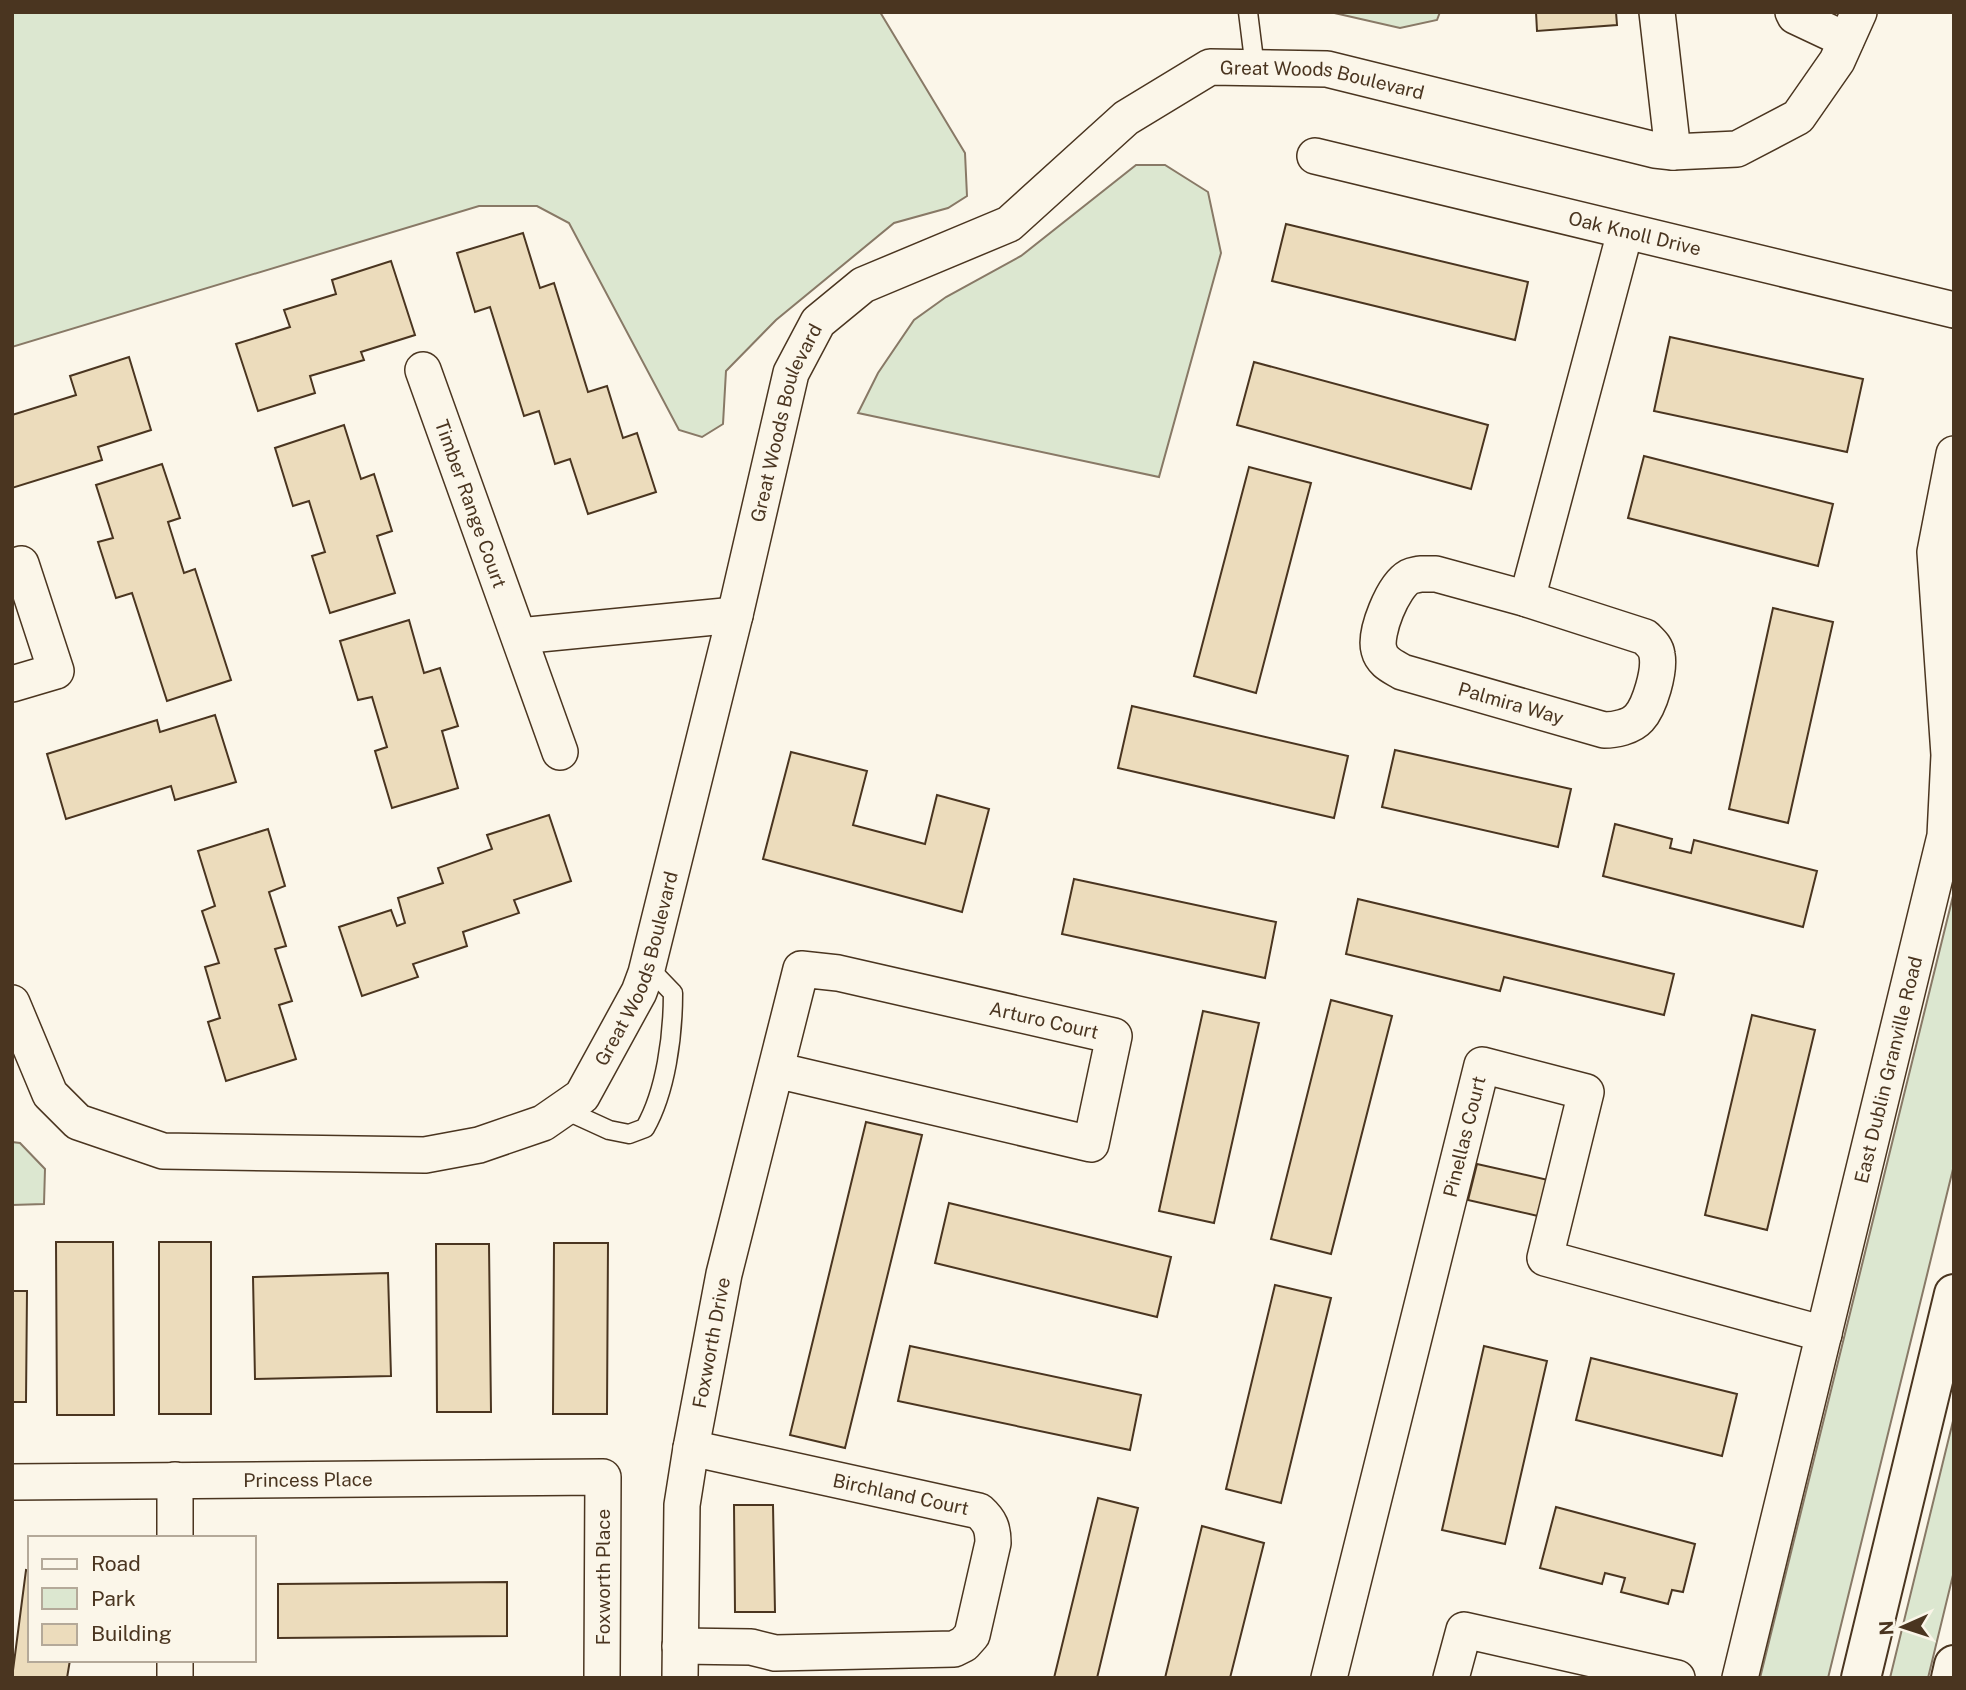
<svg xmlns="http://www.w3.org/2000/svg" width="1966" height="1690" viewBox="0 0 1966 1690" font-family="'Public Sans',sans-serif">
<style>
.green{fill:#dce7d0;stroke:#887966;stroke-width:2}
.building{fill:#ecdcbc;stroke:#4a3520;stroke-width:2}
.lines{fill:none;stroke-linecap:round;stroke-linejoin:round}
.service-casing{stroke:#4a3520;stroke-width:21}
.minor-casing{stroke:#4a3520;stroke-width:38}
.primary-casing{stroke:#4a3520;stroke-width:42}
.service{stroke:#fbf6e9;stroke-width:18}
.minor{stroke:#fbf6e9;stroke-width:35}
.primary{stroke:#fbf6e9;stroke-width:38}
.labels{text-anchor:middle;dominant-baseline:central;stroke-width:5;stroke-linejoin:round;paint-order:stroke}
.street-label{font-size:19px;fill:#4a3520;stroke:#fbf6e9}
</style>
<rect width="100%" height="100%" fill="#fbf6e9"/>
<!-- green -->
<g class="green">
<polygon points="12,12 880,12 965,153 967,196 948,208 894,223 776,320 726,371 723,424 702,437 679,430 569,223 537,206 479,206 12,347"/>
<polygon points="1330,12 1440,12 1437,20 1400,28"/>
<polygon points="1136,165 1165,165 1208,192 1221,253 1159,477 858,413 878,373 914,320 946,297 1021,256"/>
<polygon points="1954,892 1954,1165 1828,1678 1760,1678"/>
<polygon points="12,1142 20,1143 45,1169 44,1204 12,1205"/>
<polygon points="1954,1417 1954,1571 1928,1678 1890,1678"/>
</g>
<!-- building -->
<g class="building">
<polygon points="1536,12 1616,12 1617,25 1537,31"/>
<polygon points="1286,224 1528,282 1515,340 1272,281"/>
<polygon points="523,233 540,288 554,283 588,392 607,386 623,438 637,433 656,492 588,514 570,459 555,464 539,411 524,416 490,307 475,312 457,253"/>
<polygon points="391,261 415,335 361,352 364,360 310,376 315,393 258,411 236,344 290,327 284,310 336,294 332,280"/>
<polygon points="1670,337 1863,379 1847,452 1654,411"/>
<polygon points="129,357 151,430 98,447 102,460 12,488 12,415 76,395 70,376"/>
<polygon points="1254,362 1488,425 1471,489 1237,425"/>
<polygon points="344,425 361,479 374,474 392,531 377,536 395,593 330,613 312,556 325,552 309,501 293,506 275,448"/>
<polygon points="1644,456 1833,504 1818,566 1628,518"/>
<polygon points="162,464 180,518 168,522 184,573 195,569 231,680 167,701 132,593 116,598 98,542 113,538 96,485"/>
<polygon points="1249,467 1311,483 1256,693 1194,676"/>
<polygon points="1773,608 1833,622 1788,823 1729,809"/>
<polygon points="409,620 424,673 440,668 458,726 442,731 458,788 392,808 375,751 387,747 372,697 358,700 340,641"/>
<polygon points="1132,706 1348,756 1334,818 1118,768"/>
<polygon points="215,715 236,782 175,800 171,786 66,819 47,754 157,720 160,732"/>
<polygon points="1395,750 1571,789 1558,847 1382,807"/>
<polygon points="791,752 867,771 853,825 925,844 937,795 989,809 962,912 763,859"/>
<polygon points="549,815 571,881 514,900 519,913 463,932 467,946 413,964 418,977 362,996 339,927 391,910 397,926 405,923 398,898 443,883 438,868 492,849 487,835"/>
<polygon points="1615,824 1672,839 1670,848 1691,853 1694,840 1817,871 1803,927 1603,876"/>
<polygon points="268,829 285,886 269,892 286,946 275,949 292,1001 279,1005 296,1059 226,1081 208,1022 220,1018 205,967 219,963 202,911 215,906 198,851"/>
<polygon points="1074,879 1276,922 1265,978 1062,934"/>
<polygon points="1358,899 1674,974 1664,1015 1504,977 1500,991 1346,954"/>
<polygon points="1331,1000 1392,1016 1331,1254 1271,1239"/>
<polygon points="1203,1011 1259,1023 1214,1223 1159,1211"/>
<polygon points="1752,1015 1815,1030 1767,1230 1705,1215"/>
<polygon points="866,1122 922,1135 845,1448 790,1435"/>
<polygon points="1477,1164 1548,1180 1538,1216 1468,1200"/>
<polygon points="949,1203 1171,1257 1157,1317 935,1263"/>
<polygon points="56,1242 113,1242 114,1415 57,1415"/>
<rect x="159" y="1242" width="52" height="172"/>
<polygon points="554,1243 608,1243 607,1414 553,1414"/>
<polygon points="436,1244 489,1244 491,1412 437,1412"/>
<polygon points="388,1273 391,1376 255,1379 253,1277"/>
<polygon points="1275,1285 1331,1298 1281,1503 1226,1489"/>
<polygon points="12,1291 27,1291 26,1402 12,1402"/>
<polygon points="910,1346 1141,1395 1130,1450 898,1401"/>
<polygon points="1484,1346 1547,1361 1505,1544 1442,1530"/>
<polygon points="1591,1358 1737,1394 1722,1456 1576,1420"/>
<polygon points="1098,1498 1138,1508 1097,1678 1054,1678"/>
<polygon points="734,1505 773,1505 775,1612 735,1612"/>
<polygon points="1556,1507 1695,1544 1683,1592 1672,1590 1668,1604 1621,1592 1625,1578 1605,1573 1602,1584 1540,1568"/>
<polygon points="1202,1526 1264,1543 1230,1678 1165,1678"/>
<polygon points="26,1570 30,1571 30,1660 70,1660 67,1678 12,1678"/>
<polygon points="507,1582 507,1636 278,1638 278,1584"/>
</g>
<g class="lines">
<!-- service casing -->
<g class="service-casing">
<g id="service">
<polyline points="1248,12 1255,68"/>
<path d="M563,1109L609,1130L629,1134L645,1128C666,1091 673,1036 673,993L647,966"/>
</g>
</g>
<!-- minor casing -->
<g class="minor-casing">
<g id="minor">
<polyline points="1657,12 1673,152"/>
<polyline points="1793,12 1795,16 1846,40"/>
<path id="s1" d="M1315,156L1954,310"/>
<path id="s2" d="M423,370L560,752"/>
<polyline points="12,567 21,564 56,671 12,684"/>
<path d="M1420,574H1436L1527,599L1645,637C1651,643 1656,647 1657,655C1660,671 1650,706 1639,718C1631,727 1615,730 1604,730L1402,672C1392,666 1382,662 1379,650C1374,633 1393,586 1409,577C1413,575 1416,575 1420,574Z"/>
<polyline points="1527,599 1625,232"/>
<polyline points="519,636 735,615"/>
<path id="s3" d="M12,1003L50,1094L78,1122L163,1151L425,1155L479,1145L543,1123L582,1096L639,992L646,973L735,615L791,373L818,322L863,285L1009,224L1126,118L1210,67L1327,69L1655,150L1673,152L1737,149L1798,117L1837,61L1859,12"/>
<polyline points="175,1480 175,1538"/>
<path id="s4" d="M12,1482L603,1477L602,1678"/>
<path d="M680,1646L751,1647L775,1653L954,1649L964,1644L972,1635L993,1543C993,1528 990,1521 979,1511L691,1448"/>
<polyline points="175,1660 175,1678"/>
<path id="s5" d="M680,1678L682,1505L691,1448L724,1274L801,969L838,973L1114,1036L1091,1144L776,1070"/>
<path id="s6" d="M1329,1678L1482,1065L1586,1092L1545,1258L1824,1334"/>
<polyline points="1451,1678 1464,1630 1677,1678"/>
<path id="s7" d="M1740,1678L1945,836L1949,755L1935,552L1954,454"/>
</g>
</g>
<!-- primary casing -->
<g class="primary-casing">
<g id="primary">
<polyline points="1861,1678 1954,1294"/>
<polyline points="1951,1678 1954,1665"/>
</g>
</g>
<!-- service -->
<use href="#service" class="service"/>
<!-- minor -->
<use href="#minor" class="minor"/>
<!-- primary -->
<use href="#primary" class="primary"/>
</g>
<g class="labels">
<!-- street labels -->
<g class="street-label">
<text stroke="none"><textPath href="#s3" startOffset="2060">Great Woods Boulevard</textPath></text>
<text stroke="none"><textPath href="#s1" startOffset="329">Oak Knoll Drive</textPath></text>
<text stroke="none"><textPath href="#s3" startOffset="1367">Great Woods Boulevard</textPath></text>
<text stroke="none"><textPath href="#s2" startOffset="142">Timber Range Court</textPath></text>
<text transform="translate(1511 703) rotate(16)">Palmira Way</text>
<text stroke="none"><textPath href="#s3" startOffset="800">Great Woods Boulevard</textPath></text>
<text stroke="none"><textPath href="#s5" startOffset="971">Arturo Court</textPath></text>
<text stroke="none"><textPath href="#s7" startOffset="626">East Dublin Granville Road</textPath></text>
<text stroke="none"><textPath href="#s6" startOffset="558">Pinellas Court</textPath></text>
<text stroke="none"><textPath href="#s5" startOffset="338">Foxworth Drive</textPath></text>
<text stroke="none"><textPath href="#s4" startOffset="296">Princess Place</textPath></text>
<text transform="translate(901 1494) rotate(12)">Birchland Court</text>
<text transform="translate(603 1577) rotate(-90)">Foxworth Place</text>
</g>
</g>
<!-- border -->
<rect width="1966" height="1690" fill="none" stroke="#4a3520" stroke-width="28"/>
<!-- legend -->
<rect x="28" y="1536" width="228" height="126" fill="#fbf6e9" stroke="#b4a999" stroke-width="2"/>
<rect x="42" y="1559" width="35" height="10" fill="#fbf6e9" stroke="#b4a999" stroke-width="2"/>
<text x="91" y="1571" font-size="21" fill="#4a3520">Road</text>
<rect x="42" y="1588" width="35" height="21" fill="#dce7d0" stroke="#b4a999" stroke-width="2"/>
<text x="91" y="1606" font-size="21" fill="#4a3520">Park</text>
<rect x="42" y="1624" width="35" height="21" fill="#ecdcbc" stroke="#b4a999" stroke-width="2"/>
<text x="91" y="1641" font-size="21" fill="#4a3520">Building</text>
<!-- north arrow -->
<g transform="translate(1903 1627) rotate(267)" stroke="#fbf6e9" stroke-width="5" paint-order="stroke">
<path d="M0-5L12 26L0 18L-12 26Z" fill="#4a3520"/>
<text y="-10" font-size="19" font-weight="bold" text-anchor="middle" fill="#4a3520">N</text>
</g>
</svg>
